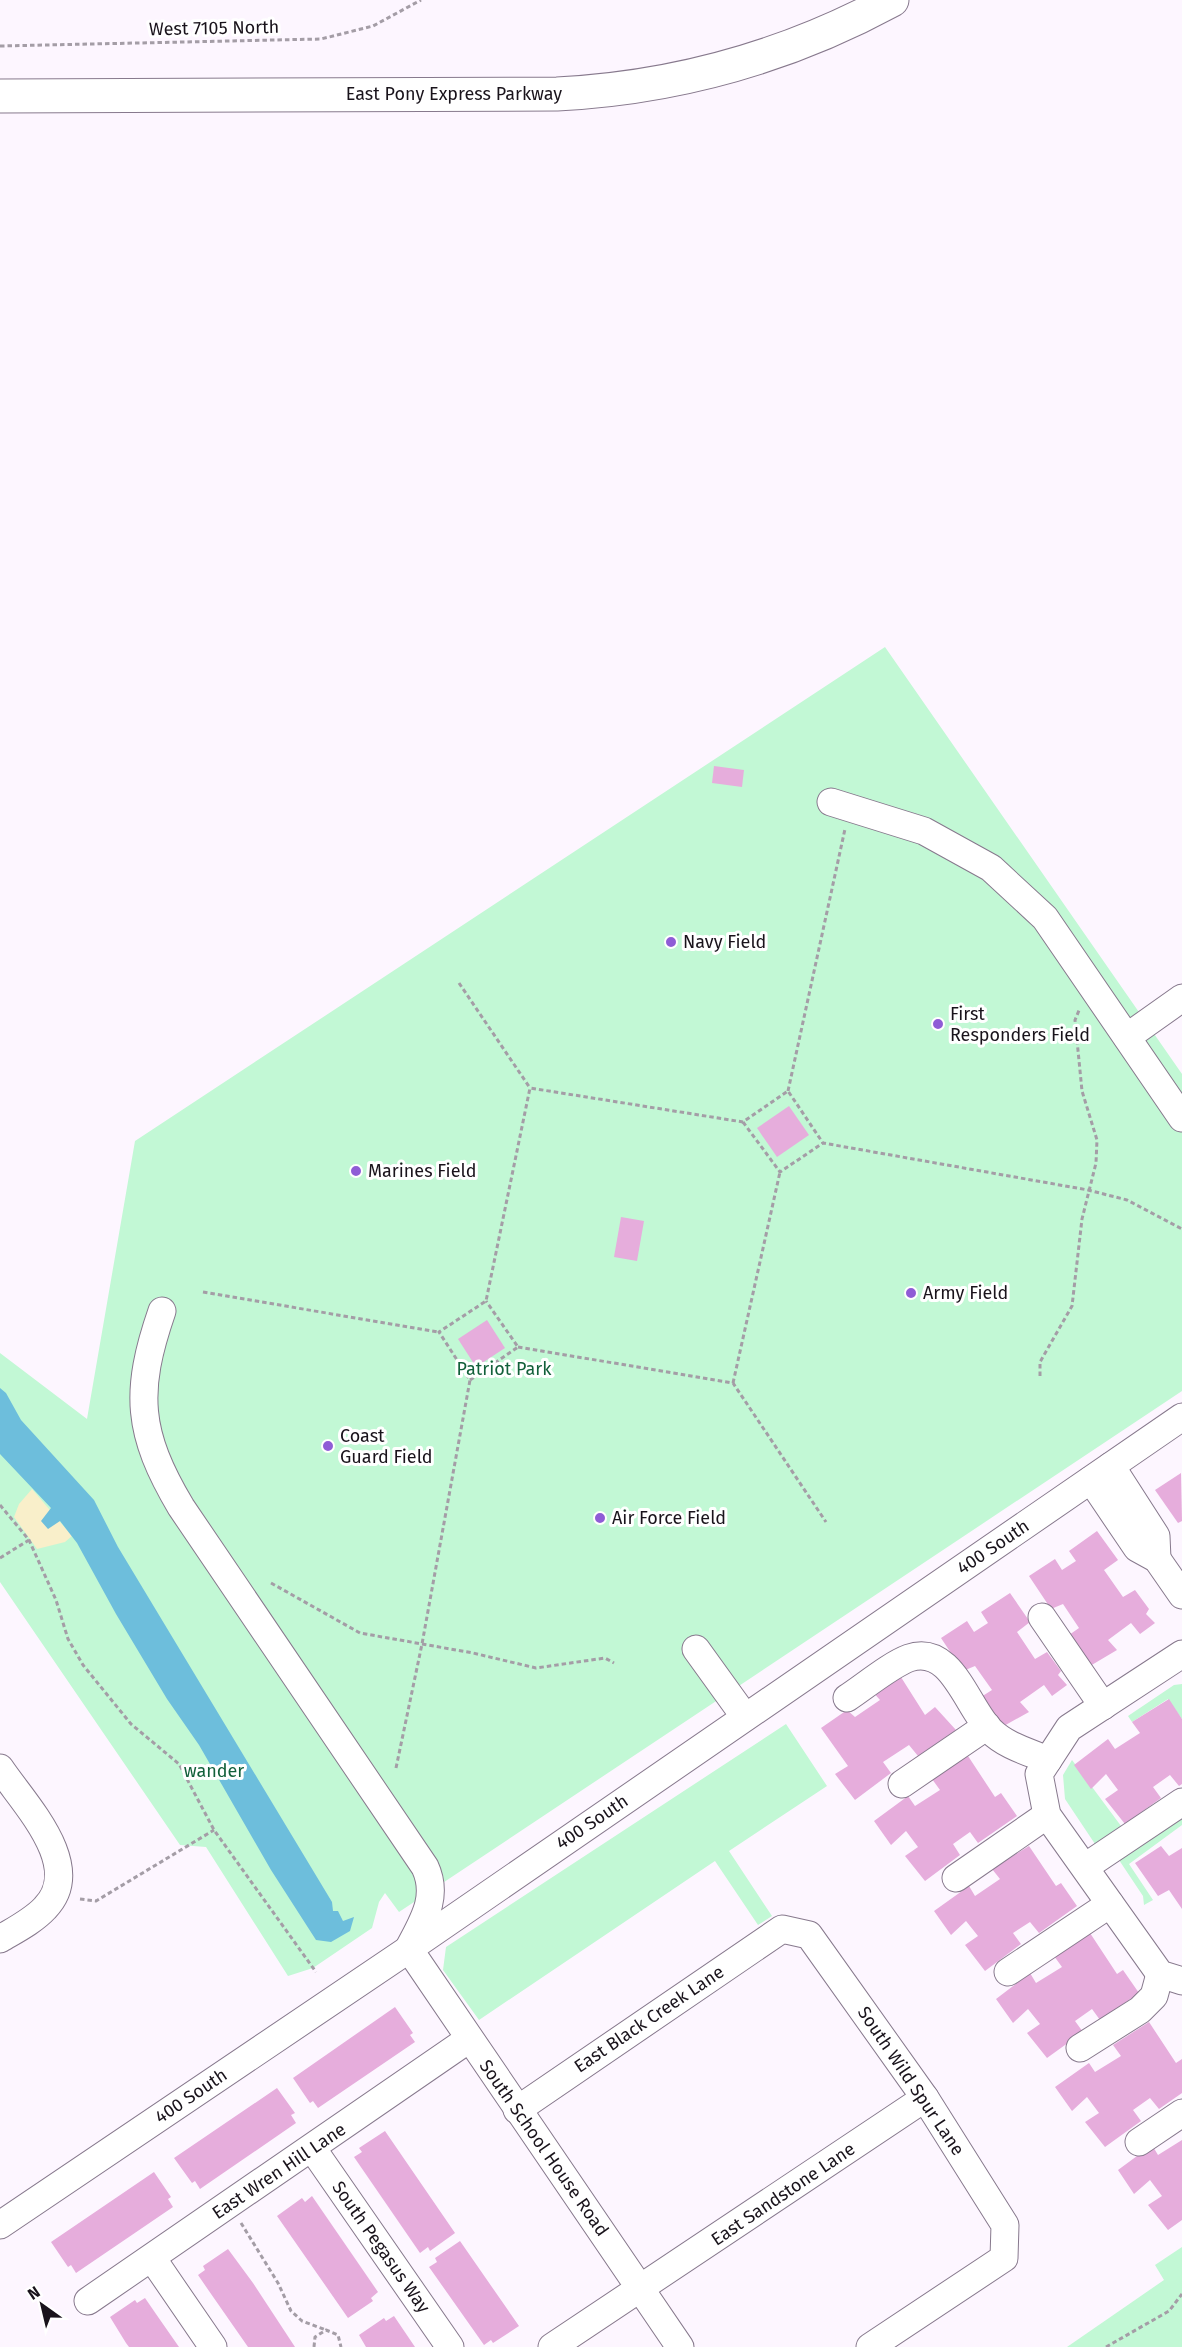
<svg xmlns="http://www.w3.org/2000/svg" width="1182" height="2347" viewBox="0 0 1182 2347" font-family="'Fira Sans',sans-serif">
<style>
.green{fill:#c2f8d5}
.sand{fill:#f9efca}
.water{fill:#6dbedc}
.building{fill:#e6addc}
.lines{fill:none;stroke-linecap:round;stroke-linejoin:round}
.minor-casing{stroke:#87798d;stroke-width:29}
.major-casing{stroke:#87798d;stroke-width:35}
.path{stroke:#a49da6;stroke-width:3;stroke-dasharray:4.5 3;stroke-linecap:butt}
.minor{stroke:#fff;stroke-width:27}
.major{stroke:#fff;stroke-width:33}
.poi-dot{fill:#8f5dd6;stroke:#fff;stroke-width:2}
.labels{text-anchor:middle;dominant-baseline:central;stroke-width:6;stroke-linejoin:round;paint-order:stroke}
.street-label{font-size:18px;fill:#19131b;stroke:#fff}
.poi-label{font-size:18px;fill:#19131b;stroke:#fff;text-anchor:start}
.park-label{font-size:18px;fill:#12603a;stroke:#fff}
</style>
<rect width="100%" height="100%" fill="#fdf6ff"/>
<!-- green -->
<g class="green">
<polygon points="885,647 1182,1074 1182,1391 399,1912 385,1893 379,1902 372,1928 313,1968 288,1976 206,1847 180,1845 0,1582 0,1353 87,1419 135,1141"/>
<polygon points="1182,1684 1182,1719 1168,1699 1132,1722 1128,1716 1174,1685"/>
<polygon points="786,1724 827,1786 729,1851 772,1916 758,1925 715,1861 479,2020 443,1970 446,1947"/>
<polygon points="1072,1760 1124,1830 1097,1847 1065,1799 1063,1775"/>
<polygon points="1182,1805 1182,1825 1129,1864 1153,1900 1144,1905 1143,1896 1117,1857"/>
<polygon points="1182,2247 1182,2347 1067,2347 1164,2280 1155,2265"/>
</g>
<!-- sand -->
<polygon class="sand" points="32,1489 72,1536 65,1542 37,1549 14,1517 19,1504"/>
<!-- water -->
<polygon class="water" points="0,1388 6,1393 21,1420 94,1500 118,1547 332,1902 333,1911 338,1911 343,1921 354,1917 350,1931 331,1942 316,1940 271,1870 199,1745 167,1699 116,1614 77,1543 60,1521 48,1529 41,1521 51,1508 0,1454"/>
<!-- building -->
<g class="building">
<polygon points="714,766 744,770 742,787 712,783"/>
<polygon points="789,1106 809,1135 777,1157 757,1128"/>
<polygon points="621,1217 644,1221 637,1261 614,1257"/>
<polygon points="487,1320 505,1348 476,1367 458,1339"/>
<polygon points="1181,1473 1182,1521 1178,1523 1155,1490"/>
<polygon points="1097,1531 1118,1560 1104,1570 1123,1597 1135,1590 1149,1609 1146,1614 1155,1623 1140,1634 1131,1623 1108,1640 1117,1650 1090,1666 1069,1635 1079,1628 1063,1604 1051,1609 1029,1576 1055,1559 1062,1570 1076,1561 1069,1551"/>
<polygon points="1010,1593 1030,1622 1017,1632 1035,1659 1047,1652 1061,1671 1058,1675 1067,1685 1052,1696 1044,1685 1020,1702 1029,1712 1002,1727 981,1697 992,1690 975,1666 963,1671 941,1638 967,1621 974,1632 988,1623 981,1612"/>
<polygon points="899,1674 925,1715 935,1707 956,1730 918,1756 909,1745 883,1762 891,1773 855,1800 835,1774 848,1766 821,1728 847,1710 855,1717 880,1700 872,1691"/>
<polygon points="1169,1699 1182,1719 1182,1784 1179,1786 1170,1775 1153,1787 1161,1798 1125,1824 1105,1799 1118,1790 1106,1774 1091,1789 1074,1765 1108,1739 1115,1749 1140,1733 1132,1722"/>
<polygon points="968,1756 995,1797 1001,1793 1017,1816 978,1843 970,1832 953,1844 960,1855 925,1881 905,1856 918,1847 906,1831 891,1845 874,1821 908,1796 915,1806 940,1790 932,1779"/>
<polygon points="1029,1846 1056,1886 1061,1883 1077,1906 1039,1933 1030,1922 1013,1933 1021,1944 985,1971 965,1945 978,1936 966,1921 951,1935 934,1911 969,1886 975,1896 1000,1879 992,1869"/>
<polygon points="1161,1846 1169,1856 1182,1848 1182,1909 1169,1890 1158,1896 1135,1863"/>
<polygon points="1090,1933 1117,1974 1123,1970 1139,1993 1100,2020 1092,2009 1075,2021 1083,2032 1047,2058 1027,2033 1040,2024 1028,2009 1013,2023 996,1999 1030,1973 1036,1983 1062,1967 1054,1956"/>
<polygon points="395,2007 413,2033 410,2035 415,2042 318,2108 313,2101 310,2103 293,2078"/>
<polygon points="1149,2022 1176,2063 1182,2059 1182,2093 1159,2109 1150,2098 1133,2110 1141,2121 1105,2147 1085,2122 1099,2113 1087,2097 1072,2111 1055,2087 1089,2063 1095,2072 1121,2056 1113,2045"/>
<polygon points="277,2088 295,2113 291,2115 296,2123 200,2189 195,2181 192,2183 174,2158"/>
<polygon points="385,2131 455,2233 430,2251 428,2247 420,2253 354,2157 362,2152 359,2148"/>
<polygon points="1182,2140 1182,2220 1168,2230 1148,2205 1162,2196 1150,2180 1134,2194 1118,2170 1152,2145 1158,2155"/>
<polygon points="154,2172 171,2197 168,2199 173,2207 76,2273 71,2265 68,2267 51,2242"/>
<polygon points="312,2196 378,2292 371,2298 373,2301 348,2318 277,2216 302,2198 305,2202"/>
<polygon points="460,2241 519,2326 493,2343 491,2340 484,2345 429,2267 437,2262 435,2258"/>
<polygon points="228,2249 253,2283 295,2347 248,2347 209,2291 198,2275 205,2270 203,2266"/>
<polygon points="145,2298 156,2314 179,2347 129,2347 126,2343 110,2317 135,2300 137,2303"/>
<polygon points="394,2316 415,2347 366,2347 359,2335 384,2318 386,2321"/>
</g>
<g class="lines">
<!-- minor casing -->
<g class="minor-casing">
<g id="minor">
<polyline points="831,802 924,831 991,868 1045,918 1182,1118"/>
<polyline points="1127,1037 1182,998"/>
<path d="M162,1311C134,1392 137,1433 181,1507L425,1867C439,1897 423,1921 409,1948"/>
<polyline points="1111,1466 1156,1536 1157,1559"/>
<polyline points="1091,1480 1137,1548 1157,1559 1182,1595"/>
<polyline points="1042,1617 1103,1706"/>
<polyline points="696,1649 745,1717"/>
<polyline points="1182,1654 1069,1728 1039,1774 1047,1815 1160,1974 1182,1981"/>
<path d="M847,1698C864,1687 890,1665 909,1658C952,1643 967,1708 991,1731C1006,1746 1029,1752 1048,1760"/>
<path d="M0,1768C24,1804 86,1866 45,1908C33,1921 15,1930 0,1939"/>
<polyline points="902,1784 987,1726"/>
<polyline points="1085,1867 1182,1802"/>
<polyline points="956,1878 1047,1815"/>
<polyline points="409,1949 680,2347"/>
<polyline points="1008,1972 1110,1904"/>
<polyline points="1080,2048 1140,2010 1154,1996 1160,1974"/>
<polyline points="517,2110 782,1929 809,1935 925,2098 1005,2225 1004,2258 870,2347"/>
<polyline points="1139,2142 1182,2113"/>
<polyline points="312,2148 450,2347"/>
<polyline points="0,2225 409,1949 1182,1417"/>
<polyline points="152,2258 213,2347"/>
<polyline points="88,2301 469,2039"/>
<polyline points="552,2347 925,2098"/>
</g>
</g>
<!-- major casing -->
<g class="major-casing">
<path id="major" d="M0,96L557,94C676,88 787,57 892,0"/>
</g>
<!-- path -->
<g class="path">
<polyline points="0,46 321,39 373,26 421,0"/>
<polyline points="459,983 530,1088"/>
<polyline points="788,1091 845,829"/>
<polyline points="743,1122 780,1172 823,1143"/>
<polyline points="203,1292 438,1332"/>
<polyline points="518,1347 733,1383 826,1522"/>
<polyline points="1040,1376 1040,1362 1072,1306 1082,1219 1096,1163 1097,1140 1082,1091 1075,1020 1080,1008"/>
<polyline points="470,1380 518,1347 486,1301"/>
<polyline points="733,1383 780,1172"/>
<polyline points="0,1505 29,1540 56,1600 68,1639 83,1665 131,1724 179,1764 214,1830 316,1972"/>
<polyline points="0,1558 29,1540"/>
<polyline points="271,1583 360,1633 473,1653 536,1668 605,1658 614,1663"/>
<polyline points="396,1768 422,1644 470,1380 439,1332 486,1301 530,1088 743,1122 788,1091 823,1143 1088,1190 1127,1200 1182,1229"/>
<polyline points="80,1899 96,1901 214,1830"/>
<polyline points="241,2223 278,2283 291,2311 302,2321 326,2330"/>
<polyline points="314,2347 315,2337 326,2330 338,2335 341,2347"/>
<polyline points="1106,2347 1169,2311 1182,2294"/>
</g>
<!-- minor -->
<use href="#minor" class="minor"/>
<!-- major -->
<use href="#major" class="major"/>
</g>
<!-- markers -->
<g class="poi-dot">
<circle cx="671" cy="942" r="6"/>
<circle cx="938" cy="1024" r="6"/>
<circle cx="356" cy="1171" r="6"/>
<circle cx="911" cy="1293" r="6"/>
<circle cx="328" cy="1446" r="6"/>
<circle cx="600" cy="1518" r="6"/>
</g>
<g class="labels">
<!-- street labels -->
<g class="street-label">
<text transform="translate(214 28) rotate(-1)">West 7105 North</text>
<text x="454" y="94">East Pony Express Parkway</text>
<text transform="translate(993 1547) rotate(-34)">400 South</text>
<text transform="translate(592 1822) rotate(-34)">400 South</text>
<text transform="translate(649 2019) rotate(-34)">East Black Creek Lane</text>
<text transform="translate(911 2081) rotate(56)">South Wild Spur Lane</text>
<text transform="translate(191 2096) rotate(-34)">400 South</text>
<text transform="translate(544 2148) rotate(55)">South School House Road</text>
<text transform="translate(279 2171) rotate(-34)">East Wren Hill Lane</text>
<text transform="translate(783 2194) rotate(-34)">East Sandstone Lane</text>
<text transform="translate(381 2247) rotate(55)">South Pegasus Way</text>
</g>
<!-- poi labels -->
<g class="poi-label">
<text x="683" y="942">Navy Field</text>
<text x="950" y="1014">First<tspan x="950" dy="21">Responders Field</tspan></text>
<text x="368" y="1171">Marines Field</text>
<text x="923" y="1293">Army Field</text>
<text x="340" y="1436">Coast<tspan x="340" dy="21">Guard Field</tspan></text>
<text x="612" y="1518">Air Force Field</text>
</g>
<!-- park labels -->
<g class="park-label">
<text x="504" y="1369">Patriot Park</text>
<text x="214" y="1771">wander</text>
</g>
</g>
<!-- north arrow -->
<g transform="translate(42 2305) rotate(326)" stroke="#ffffff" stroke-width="4.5" paint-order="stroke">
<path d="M0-4.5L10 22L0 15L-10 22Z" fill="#19131b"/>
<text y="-9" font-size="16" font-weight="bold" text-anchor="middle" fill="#19131b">N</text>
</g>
</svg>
